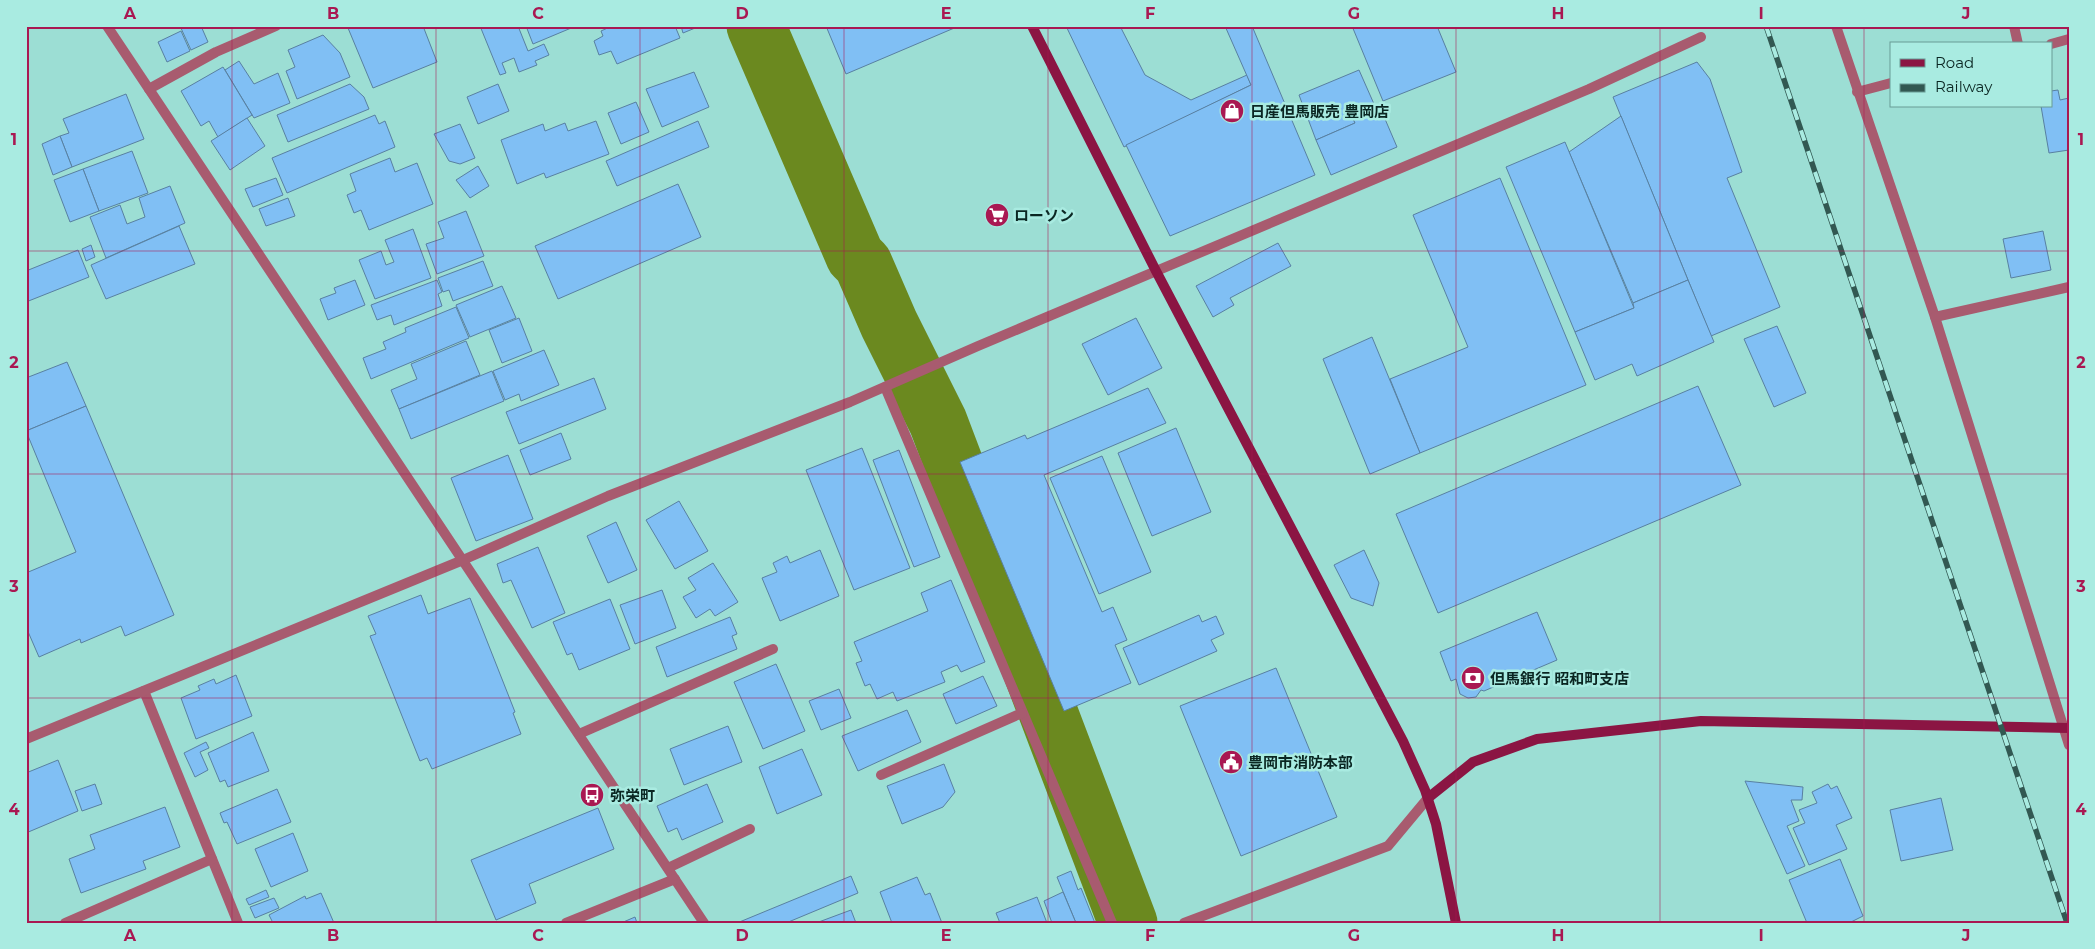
<svg xmlns="http://www.w3.org/2000/svg" width="2095" height="949" viewBox="0 0 2095 949" font-family="Montserrat,'Noto Sans JP',sans-serif">
<style>
.lines{fill:none;stroke-linecap:round;stroke-linejoin:round}
.river{stroke:#6b891f;stroke-width:59}
.building{fill:#80bff4;stroke:#5880a1}
.street{stroke:#a85b6f;stroke-width:10}
.secondary{stroke:#8b1543;stroke-width:10}
.rail-casing{stroke:#325852;stroke-width:5.5}
.rail{stroke:#a9ebe1;stroke-width:4;stroke-dasharray:11;stroke-linecap:butt}
.grid{fill:none;stroke:#a91852;stroke-width:1;stroke-opacity:0.55}
.labels{text-anchor:middle;dominant-baseline:central;stroke-width:5;stroke-linejoin:round;paint-order:stroke}
.poi-label{font-size:15px;font-weight:bold;fill:#0a2622;stroke:#a9ebe1;text-anchor:start}
.neatline{fill:none;stroke:#a91852;stroke-width:2}
.grid-label{font-size:16px;text-anchor:middle;font-weight:bold;fill:#a91852}
</style>
<rect width="100%" height="100%" fill="#9cded4"/>
<g class="lines">
<!-- river -->
<polyline class="river" points="756,26 855,256 863,264 889,324 938,422 1128,923"/>
</g>
<!-- building -->
<g class="building">
<polygon points="180,26 201,26 208,42 191,50"/>
<polygon points="354,26 423,26 437,62 373,88 348,28"/>
<polygon points="480,26 518,26 528,51 544,44 549,55 535,61 537,65 519,72 514,58 502,63 506,73 500,75"/>
<polygon points="526,26 576,26 533,44"/>
<polygon points="612,26 675,26 680,38 617,64 611,51 599,55 594,41 603,36 601,31"/>
<polygon points="681,26 700,26 683,33"/>
<polygon points="826,26 959,26 846,74"/>
<polygon points="1066,26 1120,26 1145,75 1191,100 1247,75 1251,85 1124,147"/>
<polygon points="1225,26 1252,26 1315,175 1170,236 1126,145 1251,85"/>
<polygon points="1352,26 1437,26 1456,72 1383,101"/>
<polygon points="181,31 190,51 167,62 158,42"/>
<polygon points="323,35 340,53 350,77 297,99 286,71 295,67 288,50"/>
<polygon points="239,61 254,84 278,73 290,103 254,118 225,70"/>
<polygon points="1697,62 1710,79 1742,172 1727,178 1780,307 1711,336 1613,97"/>
<polygon points="223,67 252,115 218,137 209,121 201,126 181,91"/>
<polygon points="1359,70 1374,104 1351,114 1355,123 1316,140 1299,95"/>
<polygon points="694,72 709,107 662,127 646,89"/>
<polygon points="350,84 364,97 369,109 288,142 277,115"/>
<polygon points="498,84 509,111 478,124 467,97"/>
<polygon points="2058,90 2060,100 2069,98 2069,150 2049,153 2041,106 2051,106 2051,91"/>
<polygon points="126,94 144,139 72,167 60,136 69,133 63,119"/>
<polygon points="636,102 649,132 621,144 608,113"/>
<polygon points="1374,104 1378,114 1382,112 1397,147 1331,175 1316,140 1355,123 1351,114"/>
<polygon points="375,115 379,124 385,121 395,147 287,193 272,158"/>
<polygon points="1621,116 1688,280 1633,303 1569,152"/>
<polygon points="247,118 265,146 230,170 211,141"/>
<polygon points="596,121 609,154 546,178 544,173 517,184 501,140 543,124 545,131 565,123 568,131"/>
<polygon points="698,121 709,147 617,186 606,161"/>
<polygon points="460,124 475,158 460,164 449,161 434,134"/>
<polygon points="60,136 72,167 53,175 42,144"/>
<polygon points="1565,142 1634,308 1575,332 1506,167"/>
<polygon points="132,151 148,193 99,211 83,169"/>
<polygon points="390,158 395,172 417,163 433,204 369,230 361,210 354,213 347,195 356,191 350,174"/>
<polygon points="478,166 489,186 470,198 456,180"/>
<polygon points="83,169 99,211 70,222 54,180"/>
<polygon points="276,178 283,195 253,207 245,189"/>
<polygon points="1500,178 1586,385 1420,453 1390,379 1468,347 1413,215"/>
<polygon points="678,184 701,237 558,299 535,246"/>
<polygon points="170,186 185,223 106,258 90,217 120,205 127,224 145,217 139,198"/>
<polygon points="288,198 295,216 266,226 259,209"/>
<polygon points="466,211 484,256 437,274 426,244 444,238 438,222"/>
<polygon points="179,226 195,264 106,299 91,265"/>
<polygon points="413,229 431,278 375,299 359,260 381,251 386,265 394,262 385,240"/>
<polygon points="2043,231 2051,270 2011,278 2003,239"/>
<polygon points="1278,243 1291,266 1230,298 1234,305 1213,317 1196,286"/>
<polygon points="91,245 95,257 86,261 82,249"/>
<polygon points="78,250 89,277 26,302 26,271"/>
<polygon points="483,261 493,286 453,301 449,290 443,292 438,278"/>
<polygon points="355,280 365,305 328,320 320,299 336,293 334,288"/>
<polygon points="437,280 442,292 438,294 442,306 394,325 391,315 377,320 371,305"/>
<polygon points="1688,280 1714,342 1637,376 1632,364 1595,380 1575,332 1634,308 1633,303"/>
<polygon points="502,286 516,318 470,337 456,305"/>
<polygon points="456,307 469,338 371,379 363,358 386,349 383,342 406,332 405,328"/>
<polygon points="519,318 532,351 502,363 489,330"/>
<polygon points="1136,318 1162,368 1108,395 1082,344"/>
<polygon points="1777,326 1806,393 1774,407 1744,339"/>
<polygon points="1372,337 1420,453 1370,474 1323,359"/>
<polygon points="466,341 480,375 399,409 391,390 417,379 411,364"/>
<polygon points="544,350 559,385 521,401 519,394 505,400 493,371"/>
<polygon points="67,362 86,406 26,431 26,378"/>
<polygon points="492,371 504,401 411,439 399,409"/>
<polygon points="594,378 606,409 519,444 506,412"/>
<polygon points="1698,386 1741,485 1438,613 1396,514"/>
<polygon points="1148,388 1166,423 1044,475 1102,612 1113,607 1127,640 1115,645 1131,683 1064,711 960,462 1025,435 1027,439"/>
<polygon points="86,406 174,615 125,636 121,626 81,643 80,639 39,657 26,627 26,573 76,552 26,431"/>
<polygon points="1176,428 1211,512 1152,536 1118,453"/>
<polygon points="561,433 571,459 530,475 520,450"/>
<polygon points="862,448 910,568 854,590 806,470"/>
<polygon points="899,450 940,557 914,567 873,460"/>
<polygon points="508,455 533,519 476,541 451,478"/>
<polygon points="1102,456 1151,572 1099,594 1050,478"/>
<polygon points="679,501 708,551 675,569 646,520"/>
<polygon points="616,522 637,570 608,583 587,536"/>
<polygon points="538,547 565,613 532,628 511,580 503,583 497,564"/>
<polygon points="820,550 839,596 780,621 762,578 777,572 773,563 787,556 790,563"/>
<polygon points="1364,550 1379,583 1373,606 1351,598 1334,565"/>
<polygon points="713,563 738,602 715,616 710,609 696,618 683,597 696,590 688,578"/>
<polygon points="951,580 985,662 961,672 957,665 941,672 945,682 897,701 893,692 877,699 870,684 865,686 856,663 862,661 854,642 928,611 921,593"/>
<polygon points="662,590 676,628 635,644 620,605"/>
<polygon points="421,595 428,614 470,598 515,712 513,713 521,734 432,769 427,758 420,761 370,636 376,634 368,616"/>
<polygon points="610,599 630,649 579,670 572,653 567,655 553,622"/>
<polygon points="1537,612 1557,660 1484,691 1481,690 1476,697 1468,698 1460,694 1456,679 1451,681 1440,652"/>
<polygon points="1199,615 1202,622 1216,616 1224,634 1211,640 1217,651 1139,685 1123,648"/>
<polygon points="730,617 737,634 732,636 737,649 667,677 656,647"/>
<polygon points="776,664 805,731 763,749 734,682"/>
<polygon points="1276,668 1337,817 1241,856 1180,706"/>
<polygon points="236,675 252,716 196,739 181,698 200,690 198,686 214,679 216,684"/>
<polygon points="983,676 997,706 956,724 943,694"/>
<polygon points="839,689 851,718 821,730 809,701"/>
<polygon points="907,710 921,742 858,771 842,736"/>
<polygon points="728,726 742,762 684,785 670,749"/>
<polygon points="253,732 269,771 228,787 225,780 220,782 208,753"/>
<polygon points="206,742 209,748 200,752 208,770 195,777 184,753"/>
<polygon points="802,749 822,795 777,814 759,767"/>
<polygon points="58,760 78,811 26,833 26,773"/>
<polygon points="944,764 955,792 943,807 902,824 887,786"/>
<polygon points="1745,781 1803,787 1802,800 1791,800 1799,821 1787,826 1805,866 1787,874"/>
<polygon points="95,784 102,804 82,811 75,791"/>
<polygon points="707,784 723,822 682,840 677,828 668,832 657,806"/>
<polygon points="1828,784 1831,789 1837,786 1852,818 1836,825 1847,849 1809,865 1793,828 1805,823 1799,810 1817,803 1812,792"/>
<polygon points="277,789 291,822 237,844 227,822 224,823 220,813"/>
<polygon points="1941,798 1953,850 1901,861 1890,810"/>
<polygon points="165,807 180,847 143,861 146,869 81,893 69,859 95,849 90,835"/>
<polygon points="598,808 614,849 529,884 536,903 496,920 471,860"/>
<polygon points="293,833 308,871 271,887 255,849"/>
<polygon points="1840,859 1863,916 1849,923 1807,923 1789,880"/>
<polygon points="1071,871 1078,890 1081,888 1095,923 1076,923 1057,877"/>
<polygon points="851,876 858,893 786,923 737,923"/>
<polygon points="917,877 925,895 930,893 942,923 892,923 880,892"/>
<polygon points="266,890 269,897 249,905 246,899"/>
<polygon points="1063,892 1076,923 1052,923 1044,901"/>
<polygon points="321,893 334,923 273,923 269,915 305,896 306,899"/>
<polygon points="1037,897 1047,923 1000,923 996,913"/>
<polygon points="274,898 279,908 255,918 250,907"/>
<polygon points="851,910 856,923 816,923"/>
<polygon points="635,917 637,923 621,923"/>
</g>
<g class="lines">
<!-- street -->
<g class="street">
<polyline points="107,26 704,923"/>
<polyline points="1836,26 1935,317 2069,745"/>
<polyline points="2014,26 2018,44"/>
<polyline points="2051,44 2069,39"/>
<polyline points="149,89 216,52 276,26"/>
<polyline points="1857,92 1891,83"/>
<polyline points="1935,317 2069,287"/>
<polyline points="885,387 1112,923"/>
<polyline points="144,691 238,923"/>
<polyline points="579,734 773,649"/>
<polyline points="26,739 463,560 608,496 850,402 978,346 1589,89 1701,37"/>
<polyline points="881,775 1022,713"/>
<polyline points="668,868 750,829"/>
<polyline points="65,923 212,859"/>
<polyline points="566,923 675,879"/>
<polyline points="1184,923 1388,846 1428,798"/>
</g>
<!-- secondary -->
<g class="secondary">
<polyline points="1032,26 1156,271 1403,741 1425,790 1436,824 1456,923"/>
<polyline points="1428,798 1473,762 1537,739 1701,721 2069,728"/>
</g>
<!-- rail casing -->
<g class="rail-casing">
<polyline id="rail" points="1766,26 2067,923"/>
</g>
<!-- rail -->
<use href="#rail" class="rail"/>
</g>
<!-- grid -->
<path class="grid" d="M232,26V923M436,26V923M640,26V923M844,26V923M1048,26V923M1252,26V923M1456,26V923M1660,26V923M1864,26V923M26,251H2069M26,474H2069M26,698H2069"/>
<!-- icons -->
<defs>
<g id="shop-disc" transform="scale(1.25)"><circle r="9.5" fill="#a91852" stroke="#a9ebe1"/><path d="M-5-2.5h2.3a2.7 3.5 0 0 1 5.4 0H5L5.5 6h-11ZM-1.5-2.5h3a1.5 2.3 0 0 0-3 0Z" fill="#fff"/></g>
<g id="supermarket-disc" transform="scale(1.25)"><circle r="9.5" fill="#a91852" stroke="#a9ebe1"/><path d="M-6-5.5h2.5l.6 2H6L4.5 2H-2.5L-4.4-4H-6ZM-1.5 3.2a1.3 1.3 0 1 0 .1 0ZM3 3.2a1.3 1.3 0 1 0 .1 0Z" fill="#fff"/></g>
<g id="bank-disc" transform="scale(1.25)"><circle r="9.5" fill="#a91852" stroke="#a9ebe1"/><path d="M-6-4H6V4H-6ZM0-2.3a2.3 2.3 0 1 0 0 4.6a2.3 2.3 0 1 0 0-4.6Z" fill="#fff"/></g>
<g id="civic-disc" transform="scale(1.25)"><circle r="9.5" fill="#a91852" stroke="#a9ebe1"/><path d="M-.6-6.5H3V-4.5H.6V-3L4-1V1h2V6H-6V1h2V-1L-.6-3ZM-1.2 2.5V6h2.4V2.5Z" fill="#fff"/></g>
<g id="bus-disc" transform="scale(1.25)"><circle r="9.5" fill="#a91852" stroke="#a9ebe1"/><path d="M-5-6H5V4H4V6H2V4H-2V6H-4V4H-5ZM-3.5-4V0h7V-4ZM-3.5 1.2v1.5H-2V1.2ZM2 1.2v1.5H3.5V1.2Z" fill="#fff"/></g>
</defs>
<g fill-rule="evenodd">
<use href="#shop-disc" x="1232" y="111"/>
<use href="#supermarket-disc" x="997" y="215"/>
<use href="#bank-disc" x="1473" y="678"/>
<use href="#civic-disc" x="1231" y="762"/>
<use href="#bus-disc" x="592" y="795"/>
</g>
<g class="labels">
<!-- poi labels -->
<g class="poi-label">
<text x="1250" y="111">日産但馬販売 豊岡店</text>
<text x="1014" y="215">ローソン</text>
<text x="1490" y="678">但馬銀行 昭和町支店</text>
<text x="1248" y="762">豊岡市消防本部</text>
<text x="610" y="795">弥栄町</text>
</g>
</g>
<!-- border -->
<rect width="2095" height="949" fill="none" stroke="#a9ebe1" stroke-width="55"/>
<!-- legend -->
<rect x="1890" y="42" width="162" height="65" fill="#a9ebe1" stroke="#699c95"/>
<rect x="1900" y="59" width="25" height="8" fill="#8b1543" stroke="#699c95"/>
<text x="1935" y="68" font-size="15" fill="#0a2622">Road</text>
<rect x="1900" y="84" width="25" height="8" fill="#325852" stroke="#699c95"/>
<text x="1935" y="92" font-size="15" fill="#0a2622">Railway</text>
<rect x="28" y="28" width="2040" height="894" class="neatline"/>
<g class="grid-label">
<text x="130" y="19">A</text>
<text x="333" y="19">B</text>
<text x="538" y="19">C</text>
<text x="742" y="19">D</text>
<text x="946" y="19">E</text>
<text x="1150" y="19">F</text>
<text x="1354" y="19">G</text>
<text x="1558" y="19">H</text>
<text x="1761" y="19">I</text>
<text x="1966" y="19">J</text>
<text x="14" y="145">1</text>
<text x="2081" y="145">1</text>
<text x="14" y="368">2</text>
<text x="2081" y="368">2</text>
<text x="14" y="592">3</text>
<text x="2081" y="592">3</text>
<text x="14" y="815">4</text>
<text x="2081" y="815">4</text>
<text x="130" y="941">A</text>
<text x="333" y="941">B</text>
<text x="538" y="941">C</text>
<text x="742" y="941">D</text>
<text x="946" y="941">E</text>
<text x="1150" y="941">F</text>
<text x="1354" y="941">G</text>
<text x="1558" y="941">H</text>
<text x="1761" y="941">I</text>
<text x="1966" y="941">J</text>
</g>
</svg>
